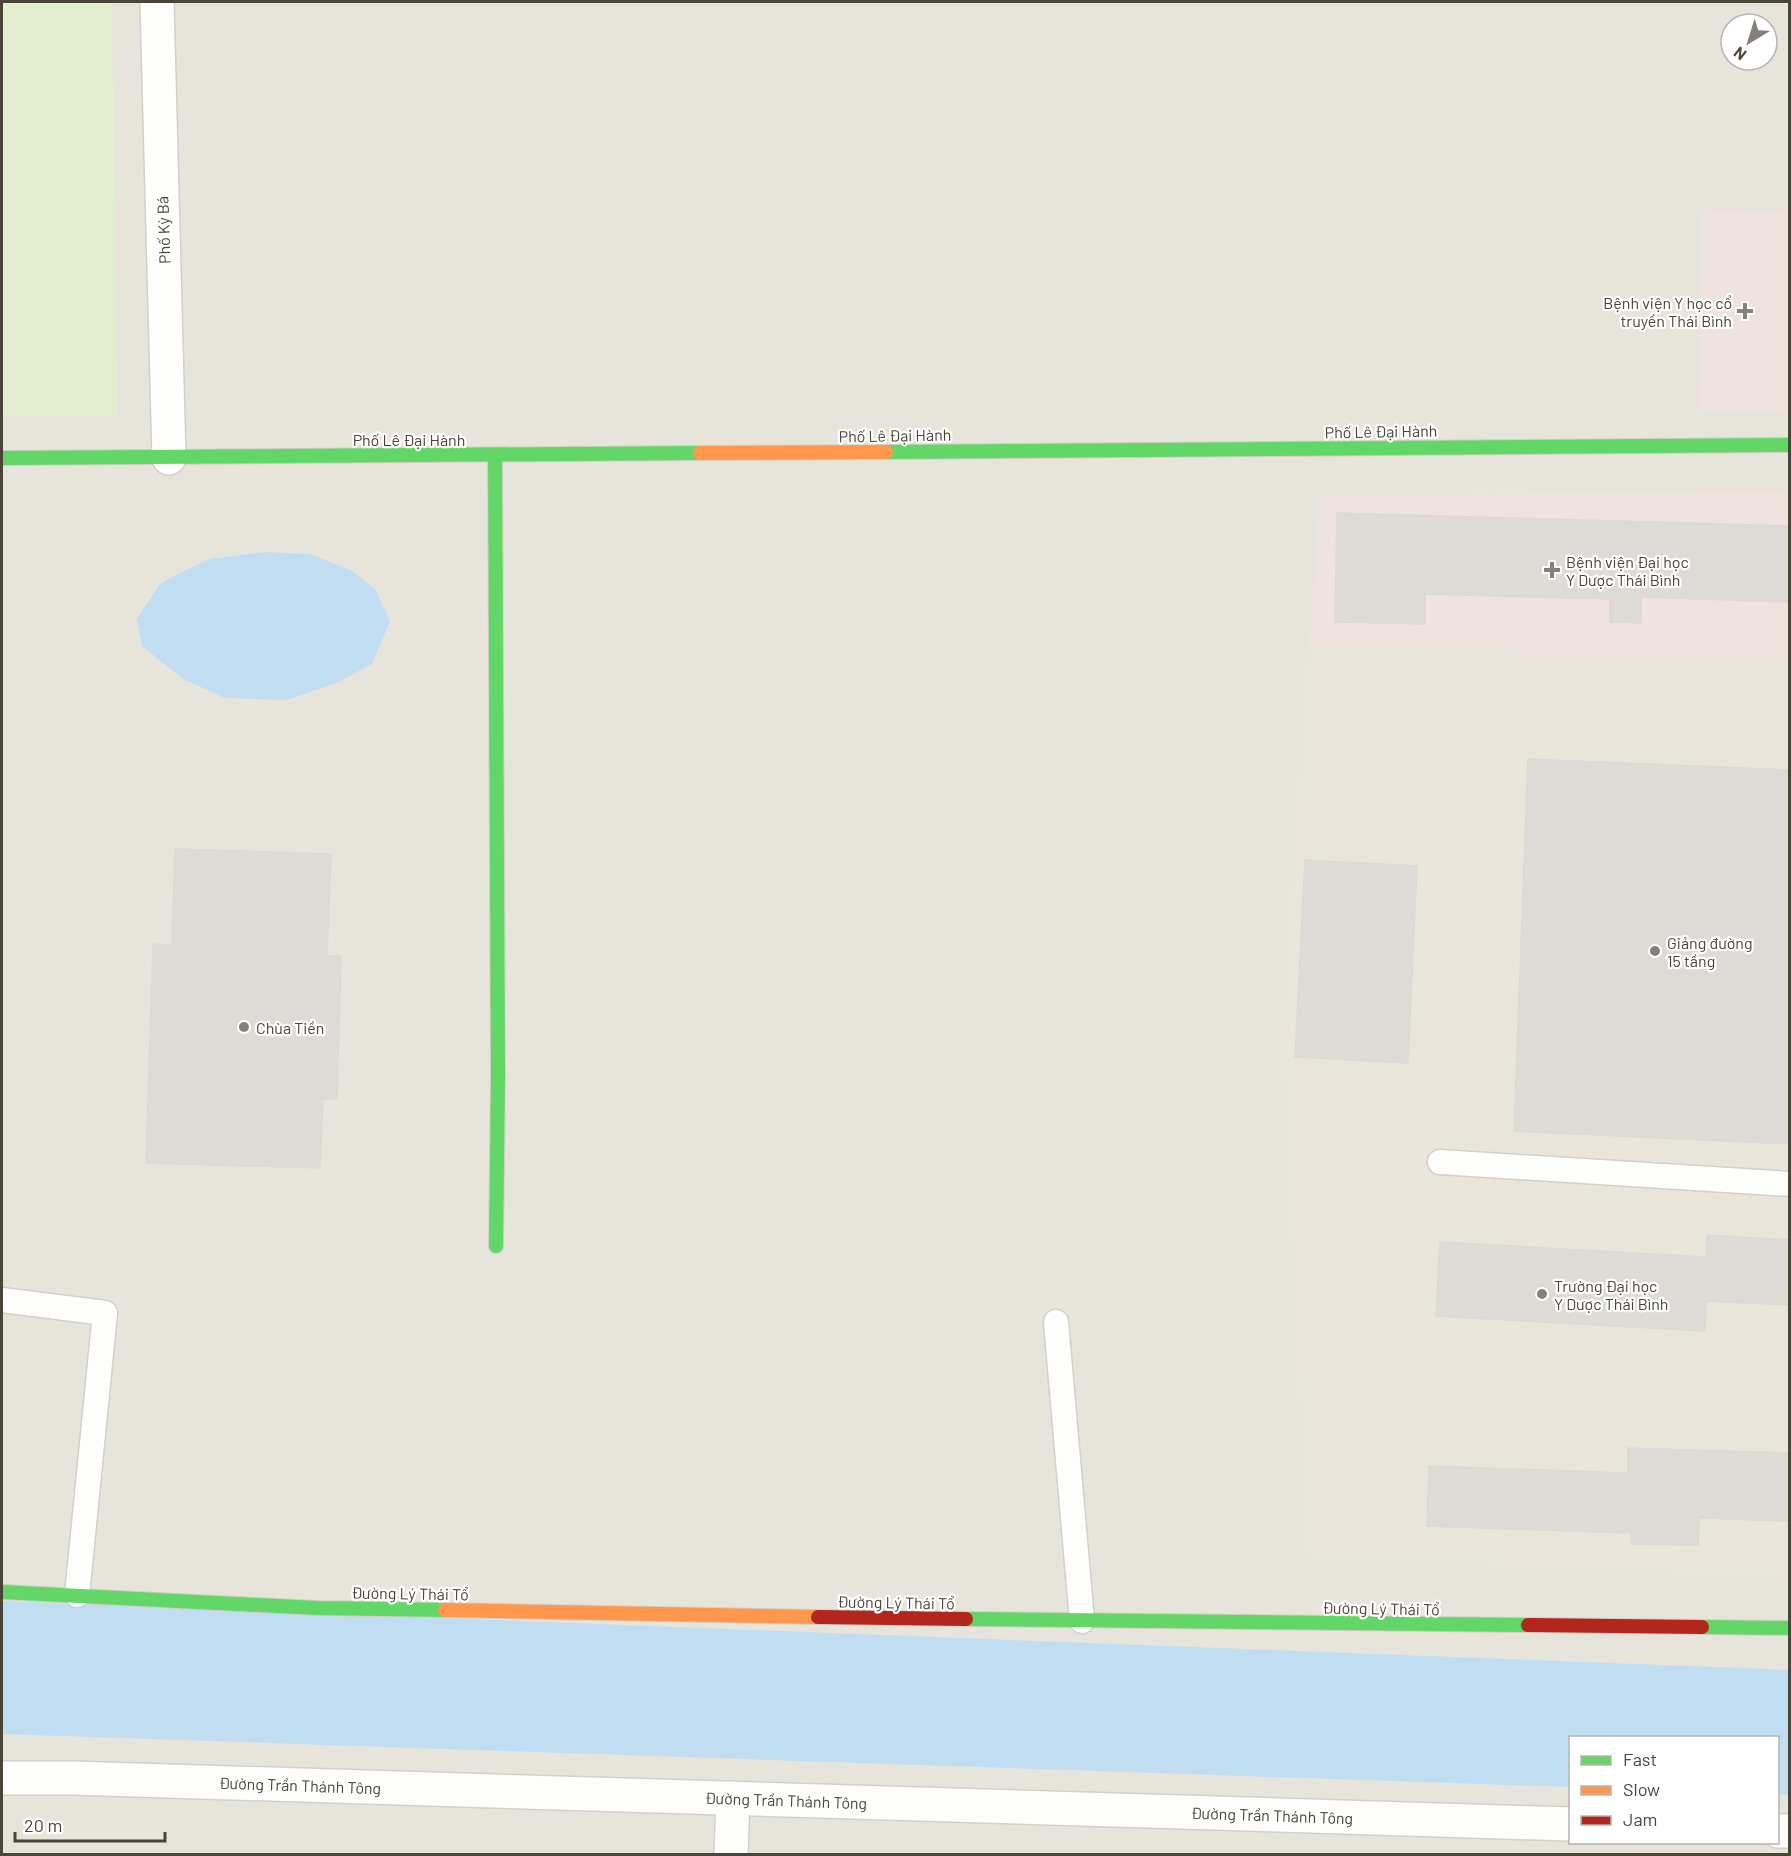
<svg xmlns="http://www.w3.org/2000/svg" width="1791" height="1856" viewBox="0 0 1791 1856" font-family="Barlow,sans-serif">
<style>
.residential{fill:#e7e4dc;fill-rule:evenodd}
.education{fill:#eae5da}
.medical{fill:#eee3df}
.green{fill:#e1eecf}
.water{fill:#c0ddf1}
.building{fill:#dedbd6;stroke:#dcd9d4;stroke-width:1.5}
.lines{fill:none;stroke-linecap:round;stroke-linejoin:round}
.lane-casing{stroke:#d2d0cb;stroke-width:27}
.street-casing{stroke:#d2d0cb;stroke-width:36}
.fast-casing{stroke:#d3cfc5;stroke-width:16}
.slow-casing{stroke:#d3cfc5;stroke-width:16}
.jam-casing{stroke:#d3cfc5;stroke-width:16}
.lane{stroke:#fdfdfc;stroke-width:24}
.street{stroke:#fdfdfc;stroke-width:33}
.fast{stroke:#63d668;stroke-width:14}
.slow{stroke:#ff974d;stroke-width:14}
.jam{stroke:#b3261e;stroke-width:14}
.poi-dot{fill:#868178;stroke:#fff;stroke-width:2}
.labels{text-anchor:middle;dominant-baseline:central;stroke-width:4.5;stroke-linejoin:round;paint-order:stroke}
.street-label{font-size:16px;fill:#4b4439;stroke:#fff}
.poi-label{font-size:16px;fill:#4b4439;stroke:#fff;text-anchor:start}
</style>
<rect width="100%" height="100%" fill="#f4f2ee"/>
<!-- residential -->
<path class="residential" d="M2,2H1789V1854H2ZM1731,24H1767V60H1731ZM1570,1738H1778V1842H1570Z"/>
<!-- education -->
<polygon class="education" points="1789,492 1789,1577 1308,1556 1282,1032 1320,495"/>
<!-- medical -->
<g class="medical">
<polygon points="1702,210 1789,211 1789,411 1698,412"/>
<polygon points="1789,492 1789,659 1309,645 1320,495"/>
</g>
<!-- green -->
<polygon class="green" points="2,2 112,2 118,416 2,416"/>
<!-- water -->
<g class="water">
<polygon points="265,552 310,554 352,571 375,589 390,621 372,664 336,683 287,700 224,698 182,678 142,646 137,619 160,584 180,573 210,559"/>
<polygon points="2,1601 1790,1670 1789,1795 1778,1794 1778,1738 1570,1738 1570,1787 2,1734"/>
</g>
<!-- building -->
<g class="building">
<polygon points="1337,513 1790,526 1790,602 1641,597 1641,623 1610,622 1610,599 1425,594 1425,624 1335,622"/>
<polygon points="1528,759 1790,770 1790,1144 1514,1131"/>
<polygon points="175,849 331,854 327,956 341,956 337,1099 323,1099 320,1168 146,1163 153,944 172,945"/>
<polygon points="1305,860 1417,866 1408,1063 1295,1057"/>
<polygon points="1707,1235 1790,1240 1790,1305 1706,1301 1705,1331 1436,1316 1440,1242 1706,1257"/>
<polygon points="1628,1448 1790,1453 1790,1521 1699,1518 1698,1545 1632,1544 1631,1533 1427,1526 1429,1466 1628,1473"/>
</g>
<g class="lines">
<!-- lane casing -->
<g class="lane-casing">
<g id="lane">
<polyline points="1440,1162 1790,1184"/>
<polyline points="2,1300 105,1313 77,1595"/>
<polyline points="1056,1322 1082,1621"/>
</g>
</g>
<!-- street casing -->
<g class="street-casing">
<g id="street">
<polyline points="157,2 169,458"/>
<polyline points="2,1778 72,1778 1570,1824"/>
<polyline points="1778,1831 1790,1831"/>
<polyline points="731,1854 733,1798"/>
</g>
</g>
<!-- fast casing -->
<g class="fast-casing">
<g id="fast">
<polyline points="886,452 1790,445"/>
<polyline points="495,455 498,1075 496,1246"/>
<polyline points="2,458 700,453"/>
<polyline points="2,1592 317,1608 445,1610"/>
<polyline points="966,1619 1528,1625"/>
<polyline points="1702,1627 1790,1628"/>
</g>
</g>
<!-- slow casing -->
<g class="slow-casing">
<g id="slow">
<polyline points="700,453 886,452"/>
<polyline points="445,1610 818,1617"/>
</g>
</g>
<!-- jam casing -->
<g class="jam-casing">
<g id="jam">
<polyline points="818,1617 966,1619"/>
<polyline points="1528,1625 1702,1627"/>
</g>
</g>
<!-- lane -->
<use href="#lane" class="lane"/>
<!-- street -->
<use href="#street" class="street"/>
<!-- fast -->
<use href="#fast" class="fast"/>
<!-- slow -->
<use href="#slow" class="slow"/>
<!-- jam -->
<use href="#jam" class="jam"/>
</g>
<!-- markers -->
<g class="poi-dot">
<path d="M1742 302h6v6h6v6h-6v6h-6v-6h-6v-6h6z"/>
<path d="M1549 561h6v6h6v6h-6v6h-6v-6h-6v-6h6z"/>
<circle cx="1655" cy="951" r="6"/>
<circle cx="244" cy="1027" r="6"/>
<circle cx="1542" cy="1294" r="6"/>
</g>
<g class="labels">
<!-- street labels -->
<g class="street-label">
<text transform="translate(163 230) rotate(-92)">Phố Kỳ Bá</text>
<text transform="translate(1381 431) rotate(-1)">Phố Lê Đại Hành</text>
<text transform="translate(895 435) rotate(-1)">Phố Lê Đại Hành</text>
<text x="409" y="439">Phố Lê Đại Hành</text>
<text transform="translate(410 1593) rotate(1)">Đường Lý Thái Tổ</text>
<text transform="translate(896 1602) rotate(1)">Đường Lý Thái Tổ</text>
<text transform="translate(1381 1608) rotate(1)">Đường Lý Thái Tổ</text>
<text transform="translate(300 1785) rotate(2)">Đường Trần Thánh Tông</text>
<text transform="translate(786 1800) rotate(2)">Đường Trần Thánh Tông</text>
<text transform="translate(1272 1815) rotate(2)">Đường Trần Thánh Tông</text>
</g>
<!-- poi labels -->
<g class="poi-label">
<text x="1732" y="302" text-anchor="end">Bệnh viện Y học cổ<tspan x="1732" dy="18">truyền Thái Bình</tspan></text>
<text x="1566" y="561">Bệnh viện Đại học<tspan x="1566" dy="18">Y Dược Thái Bình</tspan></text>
<text x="1667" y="942">Giảng đường<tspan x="1667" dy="18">15 tầng</tspan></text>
<text x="256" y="1027">Chùa Tiền</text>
<text x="1554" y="1285">Trường Đại học<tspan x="1554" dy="18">Y Dược Thái Bình</tspan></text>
</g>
</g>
<!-- border -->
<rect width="1791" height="1856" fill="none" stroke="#4b4439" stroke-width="6"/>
<!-- legend -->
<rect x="1569" y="1736" width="210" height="108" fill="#ffffff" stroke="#b7b4b0" stroke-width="1.5"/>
<rect x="1581" y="1756" width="30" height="9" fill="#63d668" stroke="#b7b4b0" stroke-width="1.5"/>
<text x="1623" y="1766" font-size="18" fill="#4b4439">Fast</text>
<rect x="1581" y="1786" width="30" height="9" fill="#ff974d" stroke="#b7b4b0" stroke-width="1.5"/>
<text x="1623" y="1796" font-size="18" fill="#4b4439">Slow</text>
<rect x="1581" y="1816" width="30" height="9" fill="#b3261e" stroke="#b7b4b0" stroke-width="1.5"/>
<text x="1623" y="1826" font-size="18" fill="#4b4439">Jam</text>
<!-- north arrow -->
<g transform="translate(1749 42) rotate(218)"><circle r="28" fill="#ffffff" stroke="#b7b4b0" stroke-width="1.5"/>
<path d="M0-4.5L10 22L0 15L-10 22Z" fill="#868178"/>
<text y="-9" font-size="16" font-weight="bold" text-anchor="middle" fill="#4b4439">N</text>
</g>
<!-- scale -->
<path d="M15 1832v9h150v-9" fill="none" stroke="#4b4439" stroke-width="3"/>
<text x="24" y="1832" font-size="18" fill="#4b4439" stroke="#ffffff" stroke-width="4.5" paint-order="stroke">20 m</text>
</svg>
